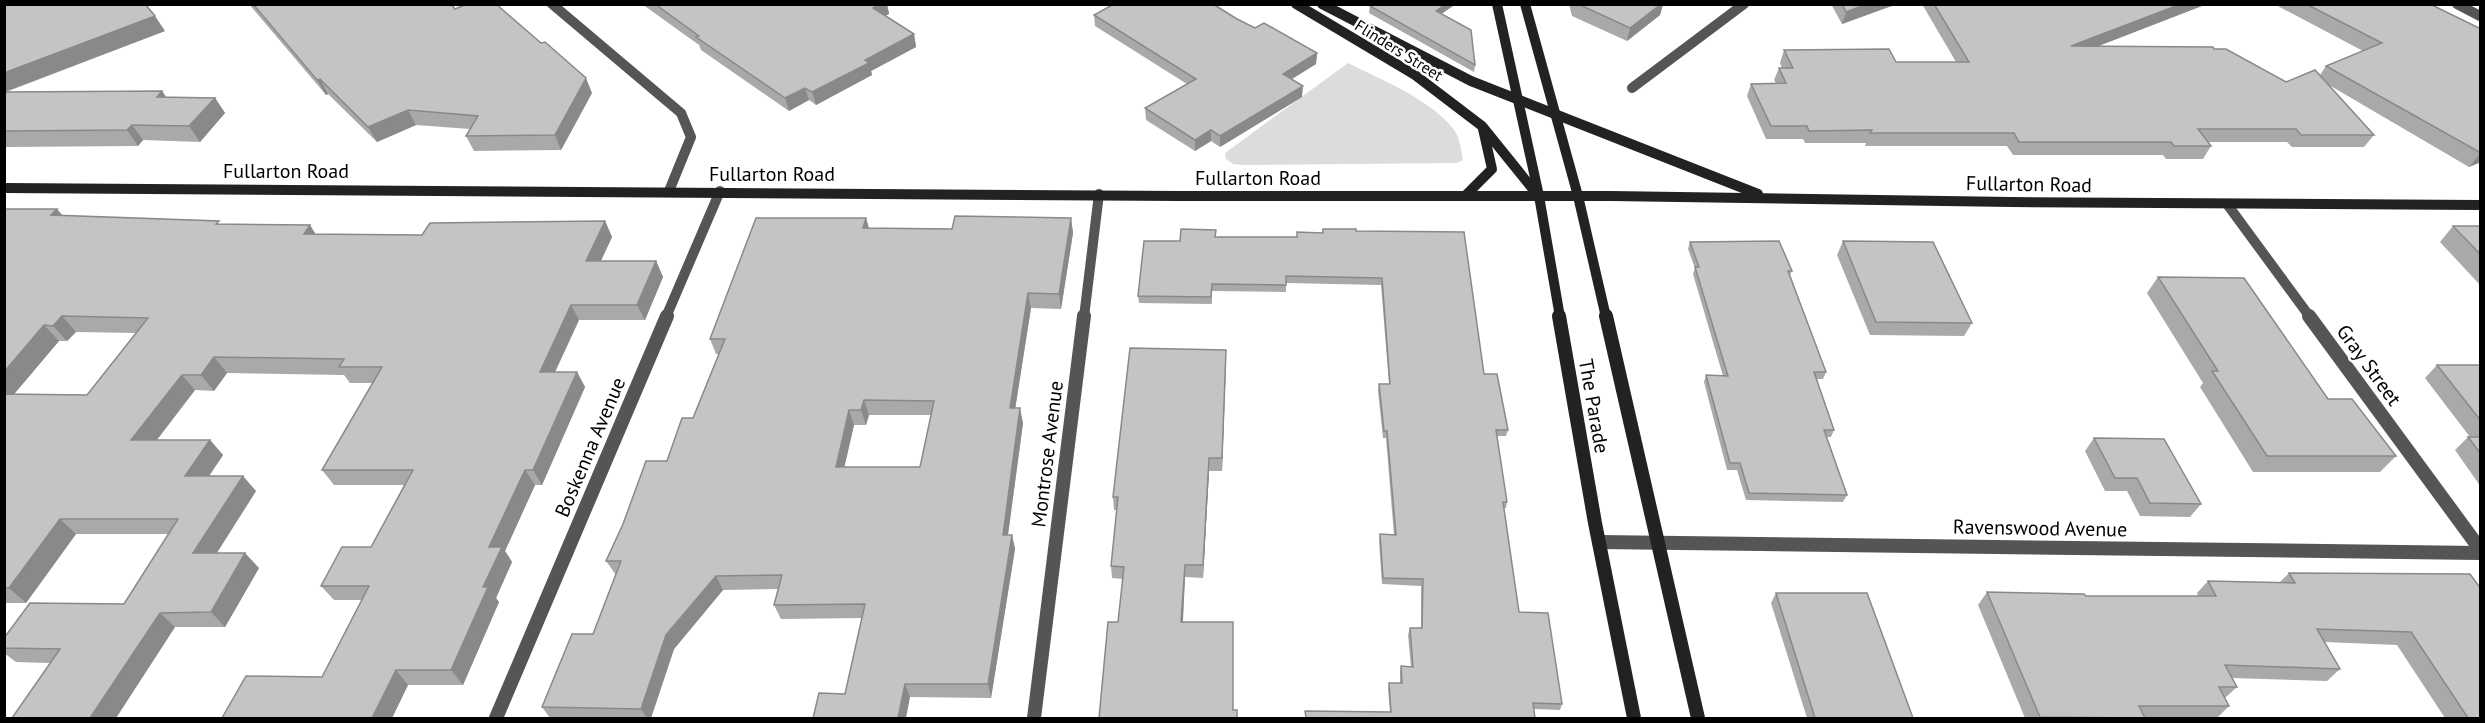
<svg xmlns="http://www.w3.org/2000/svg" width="2485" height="723" viewBox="0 0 2485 723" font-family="'PT Sans',sans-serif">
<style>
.green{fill:#dcdcdc}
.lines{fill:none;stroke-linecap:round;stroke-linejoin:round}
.street-far1{stroke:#555;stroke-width:10}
.street{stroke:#555;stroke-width:14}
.secondary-far1{stroke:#222;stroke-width:10}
.secondary{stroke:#222;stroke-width:14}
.wall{fill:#a9a9a9;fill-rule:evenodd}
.shaded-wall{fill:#898989}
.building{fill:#c4c4c4;stroke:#898989;stroke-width:1.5;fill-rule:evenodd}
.labels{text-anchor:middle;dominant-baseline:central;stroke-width:5;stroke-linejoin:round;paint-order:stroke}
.far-street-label{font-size:16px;fill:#000;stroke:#fff}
.street-label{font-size:20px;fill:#000;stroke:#fff}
</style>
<rect width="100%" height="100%" fill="#fff"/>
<!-- green -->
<path class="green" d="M1348,63C1381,80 1431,99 1454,130C1460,138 1461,150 1463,160L1457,163L1243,165L1233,164L1226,159L1225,153Z"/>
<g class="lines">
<!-- street-far1 -->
<g class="street-far1">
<polyline points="552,4 681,113 691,137 669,191"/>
<polyline points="2457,4 2480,16"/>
<polyline points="1632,88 1744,4"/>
<polyline points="2227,204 2310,317"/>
<polyline points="666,317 720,191"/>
<polyline points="1084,317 1099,194"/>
</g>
<!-- street -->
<g class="street">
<polyline points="2309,316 2480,549"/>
<polyline points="1599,542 2480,553"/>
<polyline points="496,718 667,316"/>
<polyline points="1034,718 1084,316"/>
</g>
<!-- secondary-far1 -->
<g class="secondary-far1">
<polyline points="1296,4 1415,75 1482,126 1536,193"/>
<polyline points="1322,4 1471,81 1758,194"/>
<polyline points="1497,4 1539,196 1560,317"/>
<polyline points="1525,4 1578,196 1606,317"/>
<polyline points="4,188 1179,196 1611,196 2011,202 2480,205"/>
<polyline points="1465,196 1492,169 1483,129"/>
</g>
<!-- secondary -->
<g class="secondary">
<polyline points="1559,316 1595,523 1634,718"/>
<polyline points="1606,316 1698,718"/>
</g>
</g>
<!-- wall -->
<g class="wall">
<polygon points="4,4 165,31 6,92 162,91 166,97 215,98 225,113 200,142 143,140 138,146 4,147"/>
<polygon points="249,4 451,4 455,9 592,93 561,150 474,151 466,136 470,129 416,125 377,142 328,94 326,95"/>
<polygon points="642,4 887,4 889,14 885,16 914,34 916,47 871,71 872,75 816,105 809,100 789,111 701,50 699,45"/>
<polygon points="1569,4 1663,4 1660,15 1627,41 1572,16"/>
<polygon points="1831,4 1897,4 1842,24"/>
<polygon points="1922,4 2207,4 2098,46 2214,49 2286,82 2320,75 2326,66 2363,51 2274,4 2430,4 2481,29 2481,162 2469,167 2329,85 2374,135 2364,147 2292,147 2287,142 2208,142 2211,146 2203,159 2166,159 2163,155 2013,155 2007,146 1865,146 1866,143 1805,143 1803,139 1766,139 1747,96 1751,84 1776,83 1774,80 1779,68 1782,68 1780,63 1784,50 1896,62 1956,62"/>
<polygon points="1455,5 1441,14 1475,65 1474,72 1369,13 1370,6"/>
<polygon points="1094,15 1237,19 1255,28 1317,53 1316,64 1292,79 1302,97 1220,147 1211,141 1195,151 1146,120 1145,108 1187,84 1095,26"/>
<path d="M4,209L63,216L221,224L315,234L422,235L605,221L612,237L601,261H656L663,277L645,320H579L555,372H577L585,387L542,485H535L505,551L512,562L496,598L499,602L463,685H408L392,718H222L322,677L362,600H334L321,586L371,547L404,485H334L322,470L373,383H350L344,375L227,373L214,391L195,390L157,440H210L223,455L209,476L256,491L217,553L259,568L225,627H175L116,718H12L50,663L16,662L4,653V638L124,604L169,534H76L26,603H4ZM76,332L136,333L87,395L14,394L59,341H67Z"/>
<path d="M866,218L869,228L952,229L1071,218L1073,233L1061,309L1031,308L1015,408L1023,423L1008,535H1012L1015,549L991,698L910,697L845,694L862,618L781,619L774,605L778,589L723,590L674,649L651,718H550L542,707L593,634L616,575L606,561L693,418L719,354H716L710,339ZM869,415H931L920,467H844L854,425H866Z"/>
<polygon points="2453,226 2481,226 2481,286 2440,242"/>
<polygon points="1323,229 1356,231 1484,374 1508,430 1506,436 1497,436 1507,502 1506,508 1504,508 1519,612 1562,704 1560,710 1534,709 1535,718 1305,718 1305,711 1390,712 1388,689 1389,683 1400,683 1400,673 1401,666 1411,667 1408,635 1410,628 1421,628 1421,586 1382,584 1379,541 1380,534 1394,535 1386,438 1383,438 1378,391 1379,384 1389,384 1381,285 1286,283 1286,292 1212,291 1212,304 1139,303 1138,296 1180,241 1216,237 1297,237 1322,233"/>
<polygon points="1843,241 1972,323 1964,336 1870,335 1837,255"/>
<polygon points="1690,242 1792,271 1790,275 1826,372 1823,379 1816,379 1834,430 1831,437 1827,437 1847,495 1843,502 1746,500 1737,470 1727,470 1704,382 1706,375 1723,376 1693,274 1695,268 1688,249"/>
<polygon points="2158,277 2328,399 2396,456 2380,472 2253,472 2200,387 2203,383 2147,293"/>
<polygon points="1226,363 1222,471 1209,471 1203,578 1185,577 1183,622 1233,710 1237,718 1118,622 1123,579 1112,578 1111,566 1117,510 1114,510 1113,497"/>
<polygon points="2437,365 2481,365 2481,487 2455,450 2468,437 2470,437 2425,378"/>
<polygon points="2094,438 2201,504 2190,517 2140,516 2127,491 2105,491 2085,451"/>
<polygon points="2289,573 2470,574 2481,718 2445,718 2397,645 2325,642 2340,669 2327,681 2232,678 2237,687 2225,698 2229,706 2217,718 2025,718 1978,605 1987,592 2086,596 2198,596 2197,593 2208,581 2279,583"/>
<polygon points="1776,593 1913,718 1807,718 1771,603"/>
</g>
<!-- shaded-wall -->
<g class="shaded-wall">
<polygon points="880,4 887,4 889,14 876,21 873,8"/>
<polygon points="1446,4 1455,4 1436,18 1436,11"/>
<polygon points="1661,4 1663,4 1660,15 1627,41 1630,28"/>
<polygon points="1867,4 1897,4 1842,24 1846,12"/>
<polygon points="2181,4 2207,4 2065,59 2071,46"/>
<polygon points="155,16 165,31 4,92 4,73"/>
<polygon points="914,34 916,47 871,71 872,75 816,105 812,92 865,60"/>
<polygon points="1317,53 1316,64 1282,85 1283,74"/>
<polygon points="586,78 592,93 561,150 555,135"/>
<polygon points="320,79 328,94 326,95 317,80"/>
<polygon points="1303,86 1302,97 1220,147 1220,136"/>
<polygon points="805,88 809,100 789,111 785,98"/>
<polygon points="162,91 172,106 157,97"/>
<polygon points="215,98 225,113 200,142 189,126"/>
<polygon points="408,110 416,125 377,142 368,127"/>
<polygon points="132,125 143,140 138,146 127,130"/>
<polygon points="1211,130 1211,141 1195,151 1195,140"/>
<polygon points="2481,153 2481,162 2469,167 2480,154"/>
<polygon points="57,209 70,224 51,215"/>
<polygon points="866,218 870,233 863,228"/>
<polygon points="1071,218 1073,233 1061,309 1059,294"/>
<polygon points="605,221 612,237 593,277 586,261"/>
<polygon points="310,225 320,241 304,234"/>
<polygon points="656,261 663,277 645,320 637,305"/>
<polygon points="1028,293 1031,308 1013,423 1010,408"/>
<polygon points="571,305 579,320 548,387 540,372"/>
<polygon points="62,316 76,332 67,341 53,326"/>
<polygon points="44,325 59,341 4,406 4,372"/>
<polygon points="1226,350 1226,363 1222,471 1222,458"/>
<polygon points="214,357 227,373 214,391 201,375"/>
<polygon points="577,372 585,387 542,485 533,470"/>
<polygon points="182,375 195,390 145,455 131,440"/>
<polygon points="864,400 869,415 866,425 861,410"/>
<polygon points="1020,408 1023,423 1006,549 1003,535"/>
<polygon points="849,410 854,425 841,482 836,467"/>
<polygon points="210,440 223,455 199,491 185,476"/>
<polygon points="1209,458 1209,471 1203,578 1203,565"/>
<polygon points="525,470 535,485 505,551 512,562 496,598 499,602 463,685 451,670 483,587 489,547"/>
<polygon points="243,476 256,491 207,568 193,553"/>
<polygon points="60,519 76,534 26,603 9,588"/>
<polygon points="1012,535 1015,549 991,698 988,684"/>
<polygon points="245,553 259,568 225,627 211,612"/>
<polygon points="1185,565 1185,577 1182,634 1181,622"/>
<polygon points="716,576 723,590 674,649 651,718 647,718 641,709 666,635"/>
<polygon points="160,613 175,627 116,718 90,718"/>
<polygon points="396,670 408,685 392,718 372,718"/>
<polygon points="905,684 910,697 906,718 898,718"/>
</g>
<!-- building -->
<g class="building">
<polygon points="4,4 145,4 155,16 4,73"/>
<polygon points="253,4 451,4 455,9 467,4 496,4 541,43 545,42 586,78 555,135 466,136 478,116 408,110 368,127 320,79 317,80"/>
<polygon points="655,4 880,4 873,8 914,34 865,60 869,63 812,92 805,88 785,98 696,37 699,36"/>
<polygon points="1114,4 1213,4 1237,19 1255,28 1264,23 1317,53 1283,74 1303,86 1220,136 1211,130 1195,140 1145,108 1196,79 1094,15"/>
<polygon points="1373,4 1446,4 1436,11 1471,30 1475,65 1370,6"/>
<polygon points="1578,4 1661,4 1630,28"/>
<polygon points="1842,4 1867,4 1846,12"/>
<polygon points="1934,4 2181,4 2071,46 2213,47 2214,49 2226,49 2286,82 2315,70 2374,135 2301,135 2296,129 2198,129 2211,146 2174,146 2171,142 2019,142 2014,133 1870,133 1872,130 1809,131 1807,126 1771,126 1751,84 1786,83 1779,68 1793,68 1784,50 1889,49 1896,62 1969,62"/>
<polygon points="2306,4 2430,4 2481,29 2481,153 2326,66 2382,43"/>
<polygon points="162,91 157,97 215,98 189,126 132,125 127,130 4,131 4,92"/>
<polygon points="4,209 57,209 51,215 219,221 216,224 310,225 304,234 422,235 430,223 605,221 586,261 656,261 637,305 571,305 540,372 577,372 533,470 525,470 489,547 502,547 483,587 488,587 451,670 396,670 372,718 222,718 246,676 322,677 369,586 321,586 342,547 371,547 413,470 322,470 382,367 339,367 344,359 214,357 201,375 182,375 131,440 210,440 185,476 243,476 193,553 245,553 211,612 160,613 90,718 12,718 60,649 4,648 4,638 30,603 124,604 178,519 60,519 9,588 4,588 4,394 87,395 148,318 62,316 53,326 44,325 4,372"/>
<path d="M955,216L1071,218L1059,294L1028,293L1010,408H1020L1003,535H1012L988,684H905L898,718H813L819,693L845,694L865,604L774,605L782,575L716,576L666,635L641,709L542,707L572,634H593L621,561H606L623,524L646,461H667L682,418H693L725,339H710L756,218H866L863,228L952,229ZM864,400L934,401L920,467H836L849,410H861Z"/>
<polygon points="2453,226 2481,226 2481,255"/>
<polygon points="1181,229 1216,230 1215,237 1297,237 1297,232 1323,233 1323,229 1356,229 1356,231 1464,232 1484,374 1497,374 1508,430 1496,430 1507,502 1503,502 1519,612 1548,613 1562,704 1533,703 1535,718 1306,718 1305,711 1391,712 1389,683 1402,683 1401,666 1413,667 1410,628 1422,628 1423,579 1383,578 1380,534 1396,535 1387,431 1384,431 1379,384 1390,384 1382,278 1286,276 1286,285 1212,284 1211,297 1138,296 1144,241 1180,241"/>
<polygon points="1779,241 1792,271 1788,271 1826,372 1814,372 1834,430 1824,430 1847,495 1749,493 1740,463 1730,463 1706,375 1728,376 1695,267 1699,267 1690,242"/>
<polygon points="1843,241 1933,242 1972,323 1876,322"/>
<polygon points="2158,277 2244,278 2328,399 2352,399 2396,456 2267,456 2212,371 2218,371"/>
<polygon points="1130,348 1226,350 1222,458 1209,458 1203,565 1185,565 1181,622 1233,622 1233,710 1237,710 1237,718 1099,718 1108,622 1118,622 1124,567 1111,566 1118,497 1113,497"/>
<polygon points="2437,365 2481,365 2481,421"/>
<polygon points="2468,437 2481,437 2481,454"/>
<polygon points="2094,438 2164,439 2201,504 2150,503 2137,478 2115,478"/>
<polygon points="2289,573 2470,574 2481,589 2481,718 2468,718 2411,632 2317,629 2340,669 2225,665 2237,687 2219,687 2229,706 2139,706 2145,718 2040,717 1987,592 2084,594 2086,596 2216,596 2208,581 2295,583"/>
<polygon points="1776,593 1867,593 1913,718 1808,718 1815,718"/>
</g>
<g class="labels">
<!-- far-street labels -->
<g class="far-street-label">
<text transform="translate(1399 50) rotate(32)">Flinders Street</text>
</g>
<!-- street labels -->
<g class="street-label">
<text x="286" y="171">Fullarton Road</text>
<text x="772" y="174">Fullarton Road</text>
<text x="1258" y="178">Fullarton Road</text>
<text transform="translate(2029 184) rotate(1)">Fullarton Road</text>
<text transform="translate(2369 365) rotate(54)">Gray Street</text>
<text transform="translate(1594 406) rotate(80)">The Parade</text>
<text transform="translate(590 447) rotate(-67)">Boskenna Avenue</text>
<text transform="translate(1047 454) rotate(-83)">Montrose Avenue</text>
<text transform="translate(2040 528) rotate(1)">Ravenswood Avenue</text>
</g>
</g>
<!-- border -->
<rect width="2485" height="723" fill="none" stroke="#000000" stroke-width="12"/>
</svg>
